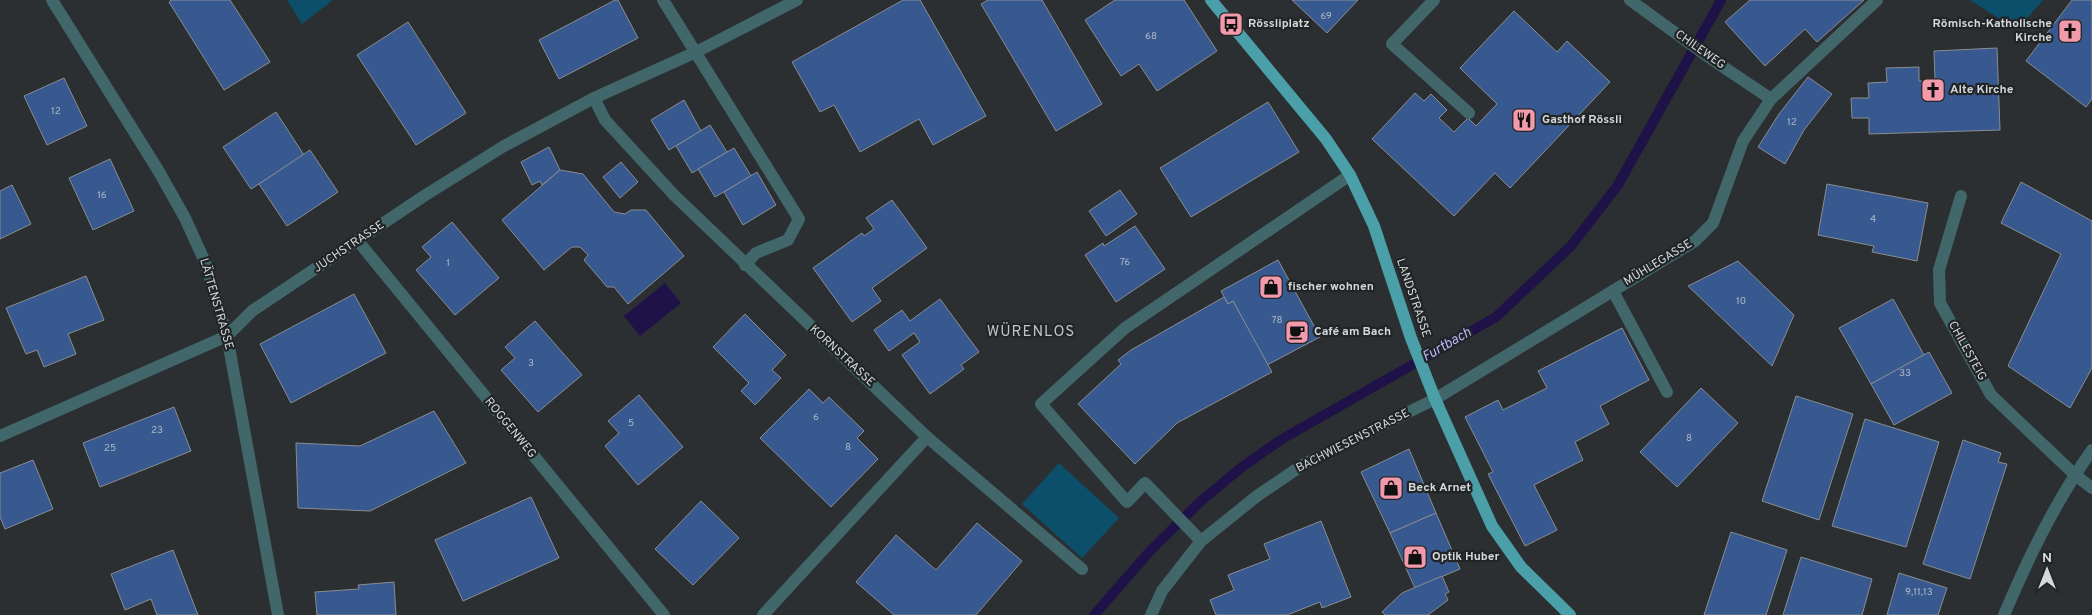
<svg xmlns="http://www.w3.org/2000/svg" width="2092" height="615" viewBox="0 0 2092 615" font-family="Overpass,sans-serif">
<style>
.green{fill:#0b4f6b}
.water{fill:#1e1249}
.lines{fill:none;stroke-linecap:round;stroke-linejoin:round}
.stream{stroke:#1e1249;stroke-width:10}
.building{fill:#37598f;stroke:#8a8d91}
.minor{stroke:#41676b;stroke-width:12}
.major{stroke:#4b9fa8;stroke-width:12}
.labels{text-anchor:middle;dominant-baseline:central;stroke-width:4.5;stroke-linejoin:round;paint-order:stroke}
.number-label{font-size:10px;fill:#aeb8c6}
.poi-label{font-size:12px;font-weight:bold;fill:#d5d8d9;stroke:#212527;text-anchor:start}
.street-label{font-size:12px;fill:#d5d8d9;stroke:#212527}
.water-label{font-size:14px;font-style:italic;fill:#b8b5fd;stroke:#212527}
.quarter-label{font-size:15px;letter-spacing:1px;fill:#bec3c6;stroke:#212527}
</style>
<rect width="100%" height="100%" fill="#2b2f31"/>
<!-- green -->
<g class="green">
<polygon points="287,0 333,0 302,24"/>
<polygon points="1970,0 2043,0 2017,30"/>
<polygon points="1059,463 1119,518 1082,558 1022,504"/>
</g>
<!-- water -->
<polygon class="water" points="665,283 681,303 640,336 624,316"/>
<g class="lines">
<!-- stream -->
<polyline class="stream" points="1094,615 1151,550 1202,500 1242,467 1282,439 1496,317 1571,246 1618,185 1721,0"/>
</g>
<!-- building -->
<g class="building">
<polygon points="171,0 230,0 270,62 224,90 169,2"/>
<polygon points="615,0 618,0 638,38 559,79 539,40"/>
<polygon points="903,0 920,0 986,116 933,145 919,119 860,152 834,105 820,112 792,62"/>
<polygon points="988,0 1042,0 1102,104 1056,131 981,4"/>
<polygon points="1115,0 1184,0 1217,51 1157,91 1139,64 1121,76 1085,20"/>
<polygon points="1292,0 1358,0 1327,33"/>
<polygon points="1750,0 1864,0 1817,42 1805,29 1765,66 1725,22"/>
<polygon points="2072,0 2092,0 2092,99 2086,107 2026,61"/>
<polygon points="1514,11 1557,52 1567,41 1610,82 1510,188 1495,173 1454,216 1372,139 1415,93 1424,101 1431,94 1447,110 1439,118 1454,132 1468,118 1476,126 1497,104 1460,68"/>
<polygon points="408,22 466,113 416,145 357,55"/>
<polygon points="1997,48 2000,130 1869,134 1869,118 1852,118 1851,98 1869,98 1868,83 1887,82 1886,68 1919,67 1919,81 1935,81 1934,51"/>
<polygon points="1808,77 1832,94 1804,130 1785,164 1758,147 1779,114"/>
<polygon points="64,78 87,126 47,145 24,96"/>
<polygon points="684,100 701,131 669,150 651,120"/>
<polygon points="1268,102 1299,152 1191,217 1160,168"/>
<polygon points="276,112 304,155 251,189 223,147"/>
<polygon points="710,125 727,152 692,173 676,146"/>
<polygon points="549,147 560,170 542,185 540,181 532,185 521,162"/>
<polygon points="734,148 751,176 715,197 698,169"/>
<polygon points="310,150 338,192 287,226 259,184"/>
<polygon points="110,159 134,211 93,230 69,178"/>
<polygon points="621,162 638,182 620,198 603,177"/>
<polygon points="560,170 583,174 614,212 625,214 631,210 646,210 684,256 628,304 614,287 607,287 584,260 588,255 580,247 572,247 544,270 502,220"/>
<polygon points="757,172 776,205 743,225 724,192"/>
<polygon points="2021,182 2092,221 2092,368 2070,408 2008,366 2061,254 2001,223"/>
<polygon points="1827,184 1928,203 1917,261 1872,252 1874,246 1818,235"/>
<polygon points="12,185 31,224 0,239 0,191"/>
<polygon points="1120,190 1137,214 1106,236 1089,211"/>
<polygon points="892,200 927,248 872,288 881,301 852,322 813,268 862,233 864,236 874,229 866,218"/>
<polygon points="452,222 499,278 455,315 416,270 431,257 422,247"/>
<polygon points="1135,226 1165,269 1116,302 1085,255 1103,243 1104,246"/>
<polygon points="1278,260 1320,337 1267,365 1233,301 1228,304 1221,291"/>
<polygon points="1738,261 1794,315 1772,366 1688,286"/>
<polygon points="86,276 104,320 68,334 76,354 44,367 37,350 26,354 6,308"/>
<polygon points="354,294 386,353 291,403 260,344"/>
<polygon points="1224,297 1228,304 1233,301 1272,372 1177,423 1135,464 1078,404 1121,364 1118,360 1131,350"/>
<polygon points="940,299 979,352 961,365 964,369 930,394 902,355 920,342 914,333 889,351 874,330 902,310 910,321"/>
<polygon points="1893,299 1924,355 1871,384 1839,328"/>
<polygon points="745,314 786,355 772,370 781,378 755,405 741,391 749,383 713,347"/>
<polygon points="535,321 582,375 538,412 501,370 515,358 505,347"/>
<polygon points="1622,328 1649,380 1600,406 1609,424 1575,442 1583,460 1534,485 1557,530 1525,546 1488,474 1493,472 1465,417 1498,400 1503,410 1547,388 1538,371"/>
<polygon points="1929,352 1952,393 1894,425 1871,384"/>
<polygon points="1701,388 1738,423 1677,487 1640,452"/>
<polygon points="809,389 823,403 829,397 864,431 857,438 878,459 831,507 760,438"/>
<polygon points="639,395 683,447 638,485 605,446 619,433 608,421"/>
<polygon points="1796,396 1853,414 1819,520 1762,501"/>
<polygon points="174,407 191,451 100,487 83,443"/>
<polygon points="434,411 466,463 370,511 298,508 296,443 360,446"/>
<polygon points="1865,419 1939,442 1906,547 1832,526"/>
<polygon points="1963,440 2001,453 1998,462 2007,464 1970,579 1923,564"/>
<polygon points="1409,449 1436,513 1390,533 1361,472"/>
<polygon points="33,460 53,509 5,529 0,517 0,473"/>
<polygon points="531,497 559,558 463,601 435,540"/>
<polygon points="701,501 739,538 693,585 655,549"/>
<polygon points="1436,513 1460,569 1415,588 1390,533"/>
<polygon points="1321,521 1351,597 1322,608 1320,602 1287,615 1216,615 1210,600 1234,590 1228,575 1270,559 1264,544"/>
<polygon points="977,523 1022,561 976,615 894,615 856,582 896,535 936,570"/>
<polygon points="1731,532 1787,550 1766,615 1704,615"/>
<polygon points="173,550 198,615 157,615 151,599 125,610 111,574"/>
<polygon points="1801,557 1872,579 1862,615 1783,615"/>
<polygon points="1899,573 1947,588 1938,615 1887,615"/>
<polygon points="1442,576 1449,592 1445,594 1448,600 1428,615 1385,615 1382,612 1402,593"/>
<polygon points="394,582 396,615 317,615 315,592 359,589 358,585"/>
</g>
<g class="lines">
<!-- minor -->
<g class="minor">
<polyline points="52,0 158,170 185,218 205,262 227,336 278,615"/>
<polyline points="663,0 799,219 788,240 756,253 745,265"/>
<polyline points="1434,0 1392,44 1469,113"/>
<polyline points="1630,0 1707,56 1771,99"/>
<polyline points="594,98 605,120 674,195 927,437 763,615"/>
<polyline points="1961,196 1939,270 1940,303 1991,395 2074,474 2092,488"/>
<polyline points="358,241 664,615"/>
<polyline points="1613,291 1667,392"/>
<polyline points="0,436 227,336 252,311 424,196 504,146 594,98 696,52 797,0"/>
<polyline points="927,437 1082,569"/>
<polyline points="1201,541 1145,483 1127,502 1041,404 1125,328 1350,175"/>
<polyline points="1151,615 1162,591 1201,541 1257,496 1304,464 1435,399 1695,241 1713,223 1743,141 1771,99 1877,0"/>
<path d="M2004,615C2028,558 2056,500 2092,450"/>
</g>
<!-- major -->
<polyline class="major" points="1211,0 1326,139 1350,175 1374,226 1411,338 1435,399 1492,526 1521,567 1570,615"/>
</g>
<!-- icons -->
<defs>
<g id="bus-square" transform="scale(1.25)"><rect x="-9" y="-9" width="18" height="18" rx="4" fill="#f29aac" stroke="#212527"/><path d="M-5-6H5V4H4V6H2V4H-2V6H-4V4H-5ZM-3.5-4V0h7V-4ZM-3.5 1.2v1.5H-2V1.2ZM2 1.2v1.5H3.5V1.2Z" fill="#111"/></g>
<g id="church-square" transform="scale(1.25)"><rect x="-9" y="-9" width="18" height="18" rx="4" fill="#f29aac" stroke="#212527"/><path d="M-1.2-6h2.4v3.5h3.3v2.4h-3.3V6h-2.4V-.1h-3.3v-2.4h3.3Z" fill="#111"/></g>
<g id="restaurant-square" transform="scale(1.25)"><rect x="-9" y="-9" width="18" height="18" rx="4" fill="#f29aac" stroke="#212527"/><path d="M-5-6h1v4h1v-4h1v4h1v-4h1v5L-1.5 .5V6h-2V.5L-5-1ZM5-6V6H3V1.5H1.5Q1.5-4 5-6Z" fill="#111"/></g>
<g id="shop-square" transform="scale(1.25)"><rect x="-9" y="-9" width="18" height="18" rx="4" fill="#f29aac" stroke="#212527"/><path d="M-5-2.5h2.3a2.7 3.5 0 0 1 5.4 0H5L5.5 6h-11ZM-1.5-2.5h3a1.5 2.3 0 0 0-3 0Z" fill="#111"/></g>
<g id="cafe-square" transform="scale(1.25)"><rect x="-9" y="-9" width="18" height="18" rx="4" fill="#f29aac" stroke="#212527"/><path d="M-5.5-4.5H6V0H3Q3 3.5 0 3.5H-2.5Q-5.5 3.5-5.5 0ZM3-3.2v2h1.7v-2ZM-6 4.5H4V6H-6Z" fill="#111"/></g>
</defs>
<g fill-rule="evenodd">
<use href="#bus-square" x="1231" y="24"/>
<use href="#church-square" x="2070" y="31"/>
<use href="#church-square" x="1933" y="90"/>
<use href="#restaurant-square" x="1524" y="120"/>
<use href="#shop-square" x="1271" y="287"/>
<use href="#cafe-square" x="1297" y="332"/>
<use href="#shop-square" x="1391" y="488"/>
<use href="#shop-square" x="1415" y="557"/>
</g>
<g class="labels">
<!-- number labels -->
<g class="number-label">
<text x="1326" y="16">69</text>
<text x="1151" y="36">68</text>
<text x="56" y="111">12</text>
<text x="1792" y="122">12</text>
<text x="102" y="195">16</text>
<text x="1873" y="219">4</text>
<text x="1125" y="262">76</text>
<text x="448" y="263">1</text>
<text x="1741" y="301">10</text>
<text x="1277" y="320">78</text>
<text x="531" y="363">3</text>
<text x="1905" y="373">33</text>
<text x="816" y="417">6</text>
<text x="631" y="423">5</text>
<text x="157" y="430">23</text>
<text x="1689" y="438">8</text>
<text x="848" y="447">8</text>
<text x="110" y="448">25</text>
<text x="1919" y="592">9,11,13</text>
</g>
<!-- poi labels -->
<g class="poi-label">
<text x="1248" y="24">Rössliplatz</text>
<text x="2052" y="24" text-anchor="end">Römisch-Katholische<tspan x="2052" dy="14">Kirche</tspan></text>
<text x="1950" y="90">Alte Kirche</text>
<text x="1542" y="120">Gasthof Rössli</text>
<text x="1288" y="287">fischer wohnen</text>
<text x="1314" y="332">Café am Bach</text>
<text x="1408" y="488">Beck Arnet</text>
<text x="1432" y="557">Optik Huber</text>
</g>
<!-- street labels -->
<g class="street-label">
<text transform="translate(1700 50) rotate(35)">CHILEWEG</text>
<text transform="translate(349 247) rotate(-34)">JUCHSTRASSE</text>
<text transform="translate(1658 263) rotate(-31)">MÜHLEGASSE</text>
<text transform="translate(1413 298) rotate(71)">LANDSTRASSE</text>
<text transform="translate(216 304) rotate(74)">LÄTTENSTRASSE</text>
<text transform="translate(1967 351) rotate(61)">CHILESTEIG</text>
<text transform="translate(842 356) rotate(43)">KORNSTRASSE</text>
<text transform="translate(510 428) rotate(51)">ROGGENWEG</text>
<text transform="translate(1353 441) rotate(-27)">BACHWIESENSTRASSE</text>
</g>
<!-- water labels -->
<g class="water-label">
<text transform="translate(1447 345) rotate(-30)">Furtbach</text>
</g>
<!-- quarter labels -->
<g class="quarter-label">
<text x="1031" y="332">WÜRENLOS</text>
</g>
</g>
<!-- north arrow -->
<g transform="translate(2047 570)" stroke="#212527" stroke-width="4" paint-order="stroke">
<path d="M0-4L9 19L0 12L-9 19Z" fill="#d5d8d9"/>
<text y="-8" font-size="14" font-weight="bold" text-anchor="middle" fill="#d5d8d9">N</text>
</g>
</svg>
